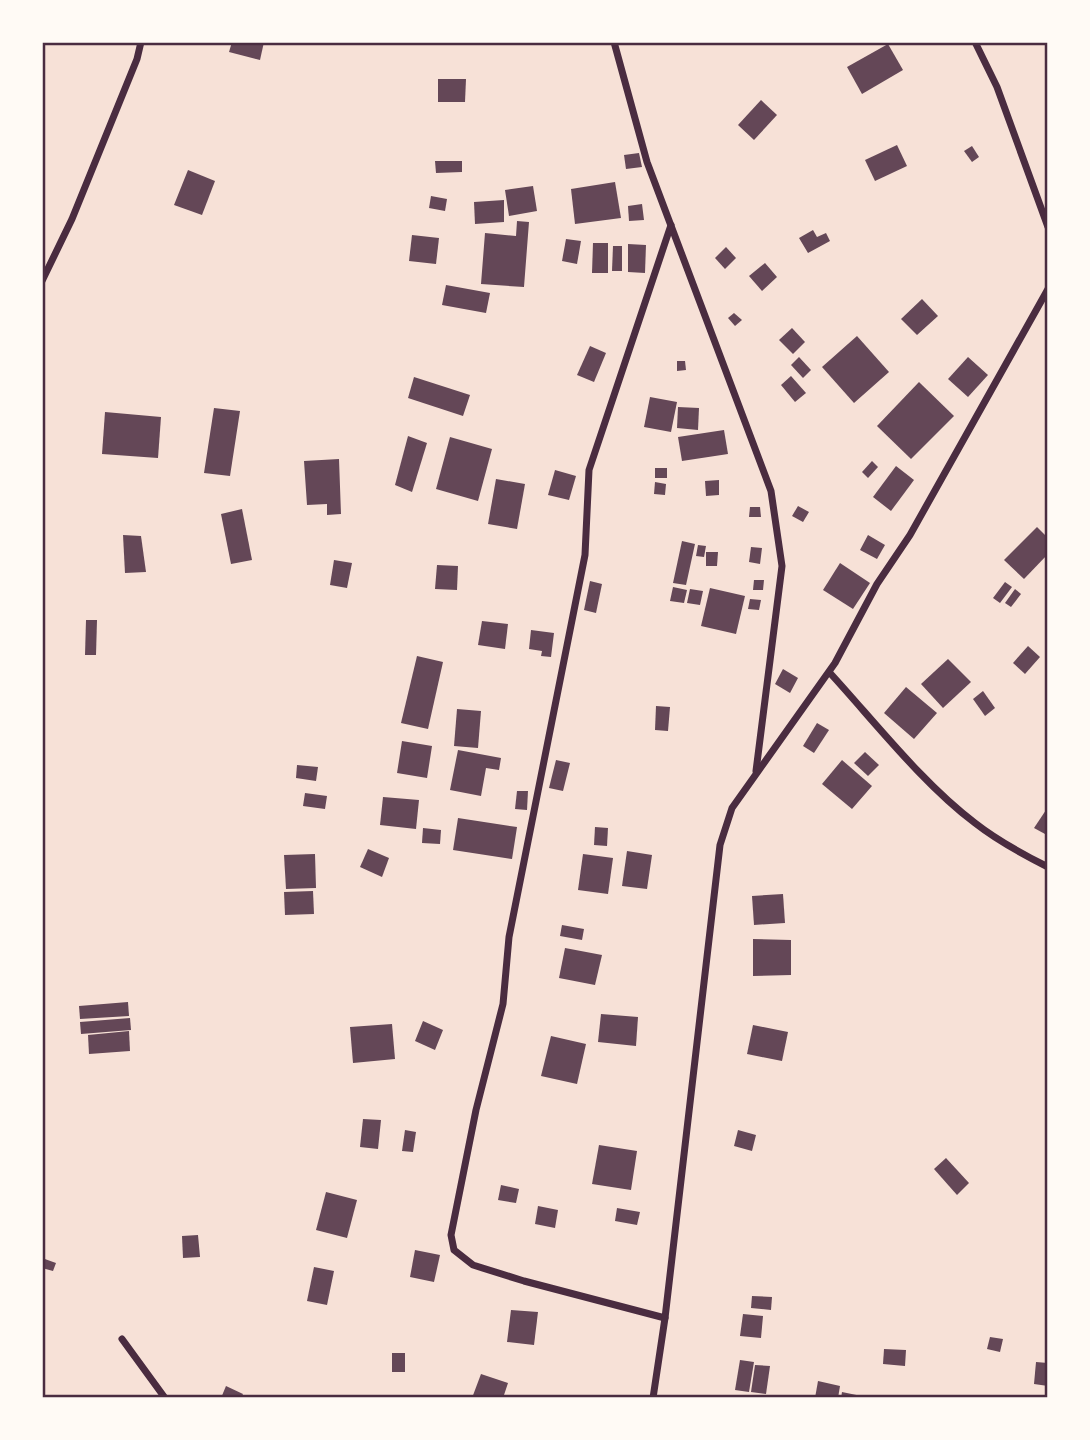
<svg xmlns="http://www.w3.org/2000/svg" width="1090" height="1440" viewBox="0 0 1090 1440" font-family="'PT Sans Narrow',sans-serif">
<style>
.building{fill:#644757}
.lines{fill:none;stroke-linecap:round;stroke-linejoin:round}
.minor{stroke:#4a2c40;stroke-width:7}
.neatline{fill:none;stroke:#4a2c40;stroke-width:2.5}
</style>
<rect width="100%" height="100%" fill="#f7e1d7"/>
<!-- building -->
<g class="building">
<polygon points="232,42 264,42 260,60 229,52"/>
<polygon points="888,44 903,70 862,94 847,67"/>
<polygon points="438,79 466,79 465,102 438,102"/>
<polygon points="761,100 777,115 754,140 738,125"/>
<polygon points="897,145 907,166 875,181 865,160"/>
<polygon points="972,146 979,157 972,162 964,151"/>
<polygon points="639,153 642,167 626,169 624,155"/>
<polygon points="435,161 462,161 462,172 436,173"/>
<polygon points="188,170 215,181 202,215 174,205"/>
<polygon points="615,182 621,218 575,224 571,189"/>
<polygon points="533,186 537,211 509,216 505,190"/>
<polygon points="431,196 447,199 445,211 429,208"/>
<polygon points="504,200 504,222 475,224 474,202"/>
<polygon points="642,204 644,220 629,221 628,206"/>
<polygon points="517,221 529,222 524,287 481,284 485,233 516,236"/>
<polygon points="813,230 817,237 826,233 830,241 808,253 799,238"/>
<polygon points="412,235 439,238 436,264 409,261"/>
<polygon points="566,239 581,241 577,264 562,261"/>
<polygon points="593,243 608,243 608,273 592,273"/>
<polygon points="628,244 646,245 645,273 628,272"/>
<polygon points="613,246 622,246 622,271 612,271"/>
<polygon points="726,247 736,258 725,269 715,258"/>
<polygon points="765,263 777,277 762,291 749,276"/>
<polygon points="446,285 490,293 486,313 442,305"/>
<polygon points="922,299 938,316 917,335 901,319"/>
<polygon points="734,313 742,320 735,326 728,318"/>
<polygon points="792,328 805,342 793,354 779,340"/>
<polygon points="857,336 889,372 854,403 822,367"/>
<polygon points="590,346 606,353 594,382 577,375"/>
<polygon points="799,357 811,370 803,378 791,365"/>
<polygon points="968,357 988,375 968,397 948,379"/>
<polygon points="677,361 685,361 686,370 677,371"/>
<polygon points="791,376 806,393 795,402 781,385"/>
<polygon points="414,377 470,395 463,416 408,398"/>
<polygon points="919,382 954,416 911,459 877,426"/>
<polygon points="650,397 677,402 671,432 644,427"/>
<polygon points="678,407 699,408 698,430 677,428"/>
<polygon points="214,408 240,411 230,476 204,473"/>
<polygon points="105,412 161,417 158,458 102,454"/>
<polygon points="724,430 728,454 682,461 678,437"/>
<polygon points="408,436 427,443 412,492 395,485"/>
<polygon points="450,437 492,449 478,501 436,489"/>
<polygon points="339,459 341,514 327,515 327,504 307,505 304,461"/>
<polygon points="872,461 878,467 868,478 862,472"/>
<polygon points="896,466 914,480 891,511 873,497"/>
<rect x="655" y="468" width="12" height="10"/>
<polygon points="555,470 576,476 569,500 548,495"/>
<polygon points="496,479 525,484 517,529 488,524"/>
<polygon points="719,480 719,495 706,496 705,481"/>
<polygon points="655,482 666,484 665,495 654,494"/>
<polygon points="798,506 809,512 803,522 792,516"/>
<polygon points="750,507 760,507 761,517 749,517"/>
<polygon points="242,509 252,560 231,564 221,514"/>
<polygon points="1037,527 1048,538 1048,554 1024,579 1004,560"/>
<polygon points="123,535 141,536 146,572 125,573"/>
<polygon points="868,535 885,545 877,559 860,550"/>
<polygon points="682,541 695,544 686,585 673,583"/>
<polygon points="698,545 706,546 704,557 696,556"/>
<polygon points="751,547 762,548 760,564 749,562"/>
<polygon points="706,552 718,552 717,566 706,566"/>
<polygon points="334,560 352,563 347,588 330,585"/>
<polygon points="840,563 870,583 853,609 823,590"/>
<polygon points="437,565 458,566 457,590 435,589"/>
<polygon points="754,580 764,580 763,590 753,590"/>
<polygon points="590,581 602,584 596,613 584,610"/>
<polygon points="1005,582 1012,587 1000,603 993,598"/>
<polygon points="673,587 687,590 684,603 670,601"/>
<polygon points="710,588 745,596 736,634 701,626"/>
<polygon points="690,589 703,591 700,605 687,603"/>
<polygon points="1015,589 1021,594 1011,607 1005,603"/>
<polygon points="750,599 761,600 759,610 748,609"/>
<polygon points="86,620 97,620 96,655 85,655"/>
<polygon points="482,621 508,624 505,649 478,645"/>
<polygon points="531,630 554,633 551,657 541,656 542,651 529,649"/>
<polygon points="1028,646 1040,657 1025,674 1013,663"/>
<polygon points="417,656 443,662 428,729 401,723"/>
<polygon points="948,659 971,682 943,708 921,684"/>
<polygon points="783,669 798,678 790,693 775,684"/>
<polygon points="906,687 937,713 914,739 884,713"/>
<polygon points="983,691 995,708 985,716 973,699"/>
<polygon points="656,706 670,707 668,731 655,730"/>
<polygon points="457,709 481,711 478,748 454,746"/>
<polygon points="817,723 829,730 814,753 803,746"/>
<polygon points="402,741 432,746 427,778 397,773"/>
<polygon points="458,750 501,758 499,770 486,768 481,796 450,790"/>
<polygon points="865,752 879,765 868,776 854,763"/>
<polygon points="556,760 570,763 563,791 549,788"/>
<polygon points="842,760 872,786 852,809 822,784"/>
<polygon points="297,765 318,767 316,781 296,778"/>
<polygon points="517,791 528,791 527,810 515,809"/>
<polygon points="305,793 327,796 325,809 303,806"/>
<polygon points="383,797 419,800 416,829 380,825"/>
<polygon points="1048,807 1048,829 1045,834 1034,828"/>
<polygon points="458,818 517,827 512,859 453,850"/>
<polygon points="595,827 608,828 607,846 594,845"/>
<polygon points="423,828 441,830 440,844 422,843"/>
<polygon points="368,849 389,858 382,877 360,867"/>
<polygon points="627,851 652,855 647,889 622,886"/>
<polygon points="315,854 316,888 286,889 284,855"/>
<polygon points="583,854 613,858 608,894 578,890"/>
<polygon points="313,891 314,914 285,915 284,892"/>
<polygon points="783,894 785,923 754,925 752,896"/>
<polygon points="562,925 584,929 582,940 560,936"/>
<polygon points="753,939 791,940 791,975 753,976"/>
<polygon points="565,948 602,955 595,985 559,978"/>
<polygon points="128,1002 129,1016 80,1019 79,1006"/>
<polygon points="601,1014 638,1017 636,1046 598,1042"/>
<polygon points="130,1018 131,1030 81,1034 80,1022"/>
<polygon points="423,1021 443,1030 435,1050 415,1041"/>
<polygon points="392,1024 395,1059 353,1063 350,1027"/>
<polygon points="753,1025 788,1032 782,1061 747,1054"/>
<polygon points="129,1031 130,1051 89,1054 88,1035"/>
<polygon points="551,1036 586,1044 577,1084 541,1076"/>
<polygon points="363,1119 381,1120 378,1149 360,1147"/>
<polygon points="405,1130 416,1132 413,1152 402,1151"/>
<polygon points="738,1130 756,1135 752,1151 734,1146"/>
<polygon points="599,1145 637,1151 631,1190 592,1184"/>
<polygon points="946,1158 969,1183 957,1195 934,1169"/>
<polygon points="501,1185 519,1189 516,1203 498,1200"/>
<polygon points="326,1192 357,1200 347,1238 316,1230"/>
<polygon points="538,1206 558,1210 555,1228 535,1224"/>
<polygon points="617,1208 640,1212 637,1225 615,1221"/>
<polygon points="198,1235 200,1257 183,1258 182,1236"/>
<polygon points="415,1250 440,1255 434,1282 410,1277"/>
<polygon points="42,1258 56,1263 53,1271 42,1268"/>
<polygon points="314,1267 334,1271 327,1305 307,1301"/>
<polygon points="752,1296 772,1297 771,1310 751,1308"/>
<polygon points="511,1310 538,1312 534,1345 507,1342"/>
<polygon points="743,1314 763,1316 761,1338 740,1336"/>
<polygon points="990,1337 1003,1339 1000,1352 987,1349"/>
<polygon points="884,1349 906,1350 905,1366 883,1364"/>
<rect x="392" y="1353" width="13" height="19"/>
<polygon points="740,1360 754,1362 749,1392 735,1390"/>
<polygon points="1036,1362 1048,1363 1048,1386 1034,1384"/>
<polygon points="755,1365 770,1366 766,1394 751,1392"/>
<polygon points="481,1374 508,1383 503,1398 472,1398"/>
<polygon points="818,1381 840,1386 838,1398 815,1398"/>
<polygon points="226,1386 243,1394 241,1398 221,1398"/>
<polygon points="842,1392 866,1397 866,1398 841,1398"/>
</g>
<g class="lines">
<!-- minor -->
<g class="minor">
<polyline points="614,42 647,162 771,491 782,566 756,771"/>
<polyline points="975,42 997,87 1048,227"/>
<polyline points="42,281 72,219 137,59 141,42"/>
<path d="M830,673C874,721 923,784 975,823C998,841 1022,854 1048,867"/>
<polyline points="665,1318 524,1281 473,1265 454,1250 451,1235 476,1110 503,1004 509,937 585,555 589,470 671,225"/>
<polyline points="122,1339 165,1398"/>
<polyline points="653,1398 665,1318 720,845 732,808 835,663 877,584 910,535 1048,289"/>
</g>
</g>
<!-- border -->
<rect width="1090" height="1440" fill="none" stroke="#fffaf5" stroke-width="88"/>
<rect x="44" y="44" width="1002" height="1352" class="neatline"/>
</svg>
